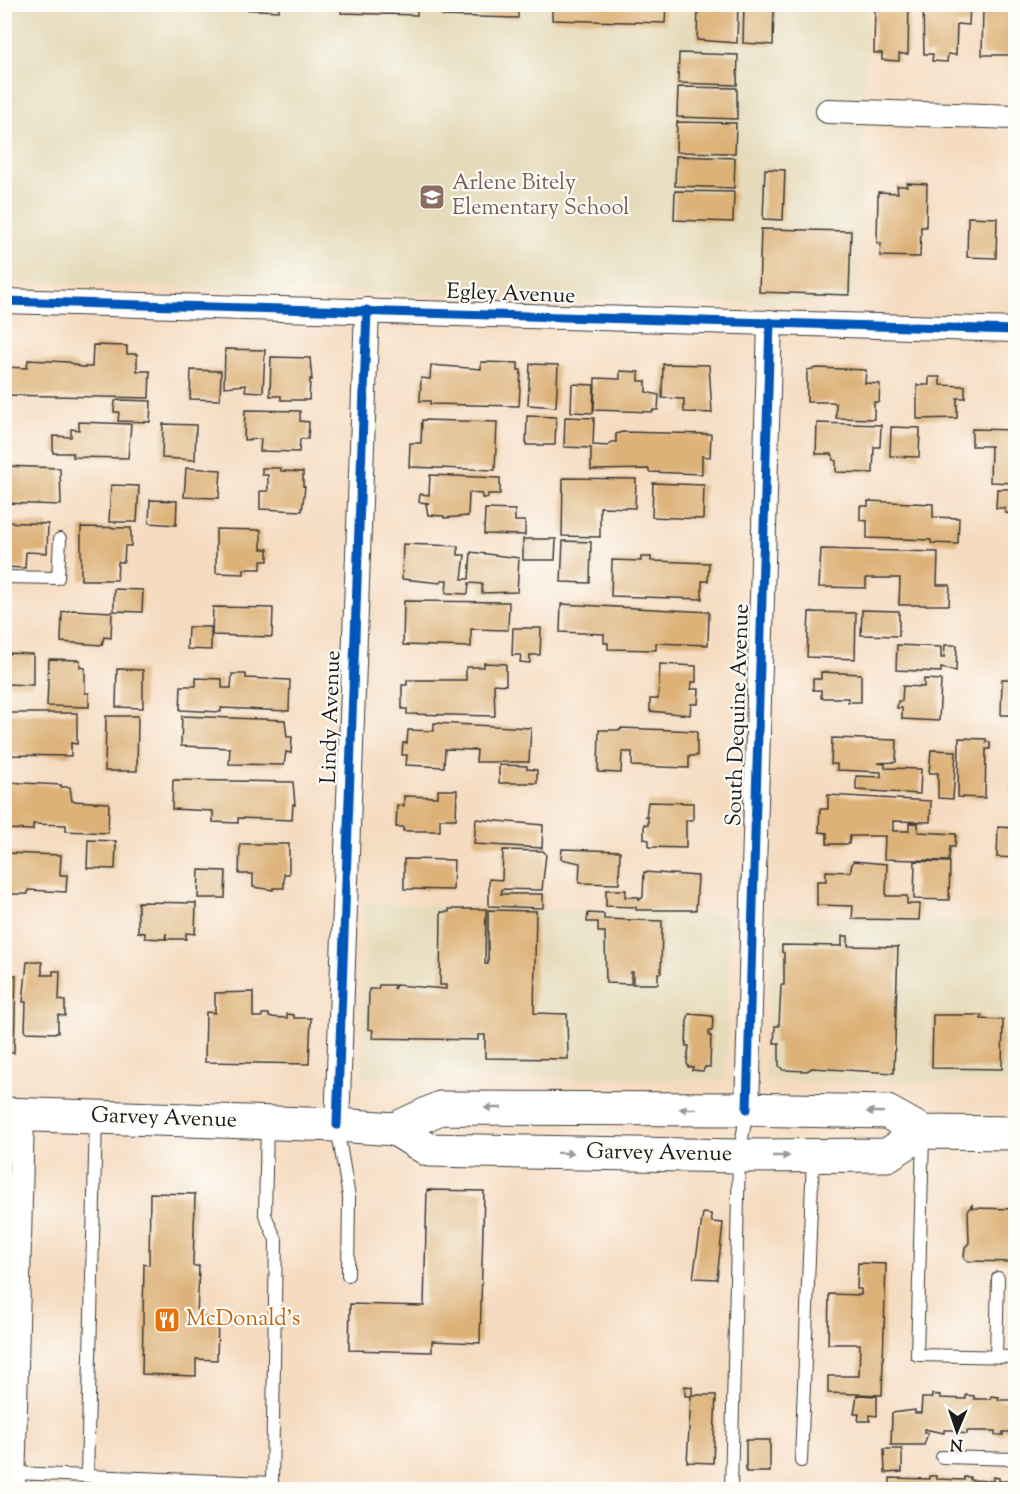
<svg xmlns="http://www.w3.org/2000/svg" width="1020" height="1494" viewBox="0 0 1020 1494" font-family="'Sorts Mill Goudy',serif">
<style>
.built{fill:#e5daba}
.building{fill:#ddb279}
.lines{fill:none;stroke-linecap:round;stroke-linejoin:round}
.service-casing{stroke:#3d3935;stroke-width:14}
.minor-casing{stroke:#3d3935;stroke-width:26}
.primary-casing{stroke:#3d3935;stroke-width:35}
.service{stroke:#fff;stroke-width:12}
.minor{stroke:#fff;stroke-width:24}
.primary{stroke:#fff;stroke-width:33}
.cycleway-casing{stroke:#fdfcf7;stroke-width:13}
.cycleway{stroke:#0057b8;stroke-width:9}
.oneway{fill:#999}
.labels{text-anchor:middle;dominant-baseline:central;stroke-width:4.5;stroke-linejoin:round;paint-order:stroke}
.education-label{font-size:22px;fill:#785e54;stroke:#fdfcf7;text-anchor:start}
.street-label{font-size:22px;fill:#1c1c1c;stroke:#fdfcf7}
.food-label{font-size:22px;fill:#c56008;stroke:#fdfcf7;text-anchor:start}
</style>
<rect width="100%" height="100%" fill="#fdfcf7"/>
<filter id="ink" filterUnits="userSpaceOnUse"><feTurbulence type="fractalNoise" baseFrequency=".0167" numOctaves="2"/><feDisplacementMap in="SourceGraphic" scale="12" xChannelSelector="R" yChannelSelector="G"/><feConvolveMatrix kernelMatrix="1 2 1 2 8 2 1 2 1" color-interpolation-filters="sRGB"/></filter>
<filter id="wash" filterUnits="userSpaceOnUse"><feTurbulence type="fractalNoise" baseFrequency=".008" numOctaves="4" result="noise"/><feDisplacementMap in="SourceGraphic" scale="24" xChannelSelector="R" yChannelSelector="G"/><feGaussianBlur stdDeviation="1.35" result="paint"/><feColorMatrix in="noise" values="0 0 0 0 0 0 0 0 0 0 0 0 0 0 0 0 0 1.4 0 .05"/><feComposite in="paint" operator="in"/></filter>
<g filter="url(#wash)">
<rect width="100%" height="100%" fill="#f5dcc1"/>
<!-- built -->
<g class="built">
<polygon points="5,5 869,5 863,112 858,299 762,304 5,282"/>
<polygon points="366,903 730,915 726,1080 361,1077"/>
<polygon points="772,915 1015,922 1015,1083 765,1081"/>
</g>
<g id="blocks">
<!-- building -->
<g class="building">
<polygon points="124,4 279,4 279,11"/>
<polygon points="342,4 417,4 417,15 341,13"/>
<polygon points="552,4 666,4 665,23 552,20"/>
<polygon points="698,4 738,4 737,43 697,40"/>
<polygon points="744,4 774,4 773,45 743,43"/>
<polygon points="875,4 909,4 908,54 899,54 899,61 882,60 882,53 874,53"/>
<polygon points="923,4 970,4 969,25 957,24 956,55 948,54 947,62 932,61 933,54 924,54"/>
<polygon points="442,5 518,5 518,18 442,16"/>
<polygon points="983,7 1016,10 1016,55 982,55"/>
<polygon points="679,53 738,55 737,85 678,83"/>
<polygon points="678,87 737,88 737,119 677,117"/>
<polygon points="677,122 736,123 735,153 676,152"/>
<polygon points="676,156 735,158 734,188 675,186"/>
<polygon points="765,169 785,170 783,220 763,219"/>
<polygon points="907,183 927,184 926,227 921,227 920,257 880,256 881,243 877,243 878,192 898,193 897,186 907,186"/>
<polygon points="675,191 734,192 733,222 674,220"/>
<polygon points="968,217 997,218 996,258 967,257"/>
<polygon points="761,229 851,231 849,295 759,292"/>
<polygon points="93,345 127,346 127,354 137,354 137,371 150,371 149,398 4,395 4,367 27,368 28,360 69,362 80,367 92,367"/>
<polygon points="225,349 265,350 263,392 245,391 246,385 224,387"/>
<polygon points="271,357 310,358 312,380 310,379 309,400 281,400 281,396 270,396"/>
<polygon points="481,362 518,363 518,370 521,370 519,406 430,404 430,401 420,401 421,378 430,379 431,365 481,369"/>
<polygon points="530,364 558,365 556,407 528,405"/>
<polygon points="663,364 709,365 712,413 684,412 684,399 662,398"/>
<polygon points="817,368 866,370 865,383 880,384 879,402 874,402 874,419 836,418 836,404 833,402 807,402 807,370"/>
<polygon points="191,370 221,371 220,400 190,399"/>
<polygon points="620,371 639,372 639,381 646,381 646,392 659,395 658,410 653,410 653,412 594,410 595,378 620,379"/>
<polygon points="929,377 940,377 940,385 965,386 965,398 957,398 957,418 917,419 917,385 929,385"/>
<polygon points="572,384 594,385 593,413 571,412"/>
<polygon points="119,400 151,401 150,422 118,421 119,412 114,412 115,401"/>
<polygon points="245,410 300,411 300,421 309,422 308,439 300,439 299,452 260,451 261,439 244,440"/>
<polygon points="527,416 556,417 555,445 526,445"/>
<polygon points="565,417 594,418 593,445 608,446 611,442 616,442 616,434 622,432 711,434 710,457 702,456 702,474 649,472 649,469 591,470 591,448 564,447"/>
<polygon points="422,420 497,422 495,470 409,467 410,443 421,443"/>
<polygon points="79,422 131,424 128,458 73,457 73,453 53,453 53,436 71,437 71,429 79,430"/>
<polygon points="817,423 881,425 880,447 874,447 873,473 836,472 836,461 833,460 832,454 816,454"/>
<polygon points="163,424 196,425 195,460 162,458"/>
<polygon points="891,427 920,428 919,457 890,456"/>
<polygon points="972,429 1016,430 1016,483 990,482 991,446 972,446"/>
<polygon points="4,466 60,468 61,505 4,503"/>
<polygon points="186,468 221,470 219,498 184,497"/>
<polygon points="262,468 281,468 281,471 303,472 303,486 305,487 302,511 260,509 260,491 268,491 268,475 262,475"/>
<polygon points="430,475 500,478 500,494 488,494 488,498 482,498 482,494 469,493 468,516 444,518 444,516 428,515 426,504 429,503 419,502 420,494 429,495"/>
<polygon points="563,478 636,479 635,508 600,507 600,537 562,536"/>
<polygon points="653,483 704,485 703,519 652,517"/>
<polygon points="111,485 139,486 137,522 109,522"/>
<polygon points="997,489 1016,489 1016,514 1005,513 1005,508 996,508"/>
<polygon points="150,500 177,501 176,525 149,523"/>
<polygon points="868,501 933,504 933,517 959,518 958,544 931,543 931,540 867,538 867,521 860,520 860,506 868,506"/>
<polygon points="485,509 515,510 515,521 525,521 525,535 484,534"/>
<polygon points="4,522 48,524 47,553 26,552 25,568 4,567"/>
<polygon points="81,527 131,528 131,546 125,546 124,562 118,562 117,580 81,580"/>
<polygon points="216,529 261,530 261,549 268,549 268,561 261,561 261,569 244,569 244,574 216,573"/>
<polygon points="523,539 556,539 555,560 523,560"/>
<polygon points="563,541 591,542 590,583 561,582"/>
<polygon points="403,544 458,546 458,555 465,555 462,579 469,579 471,552 519,558 517,592 482,593 482,584 469,583 468,594 446,593 447,580 441,580 441,583 402,579"/>
<polygon points="821,549 938,552 937,585 950,585 949,605 899,605 900,578 866,578 866,588 819,587"/>
<polygon points="641,557 651,557 651,561 709,563 708,581 702,581 702,599 611,596 612,560 641,561"/>
<polygon points="114,589 143,590 142,612 114,611"/>
<polygon points="404,601 509,602 508,630 471,629 471,647 403,645"/>
<polygon points="561,604 709,612 708,645 656,643 656,650 608,649 608,643 604,643 604,634 560,632"/>
<polygon points="213,607 273,608 272,637 212,635"/>
<polygon points="73,610 112,612 111,638 104,637 102,645 61,642 62,612"/>
<polygon points="862,610 899,611 899,636 861,635"/>
<polygon points="809,612 856,613 855,659 807,657"/>
<polygon points="188,627 211,627 211,650 187,649"/>
<polygon points="513,628 541,628 540,655 530,655 530,663 520,662 521,655 512,655"/>
<polygon points="897,645 941,647 941,658 944,658 945,645 957,645 956,671 941,668 941,672 896,670"/>
<polygon points="4,653 33,654 33,685 4,684"/>
<polygon points="49,659 80,660 80,667 85,668 85,693 89,693 89,707 47,706"/>
<polygon points="484,663 506,664 506,685 494,684 495,716 407,714 407,709 402,709 402,685 407,685 407,680 466,680 466,667 484,667"/>
<polygon points="660,664 696,666 696,682 692,682 691,689 699,689 698,704 691,704 690,715 650,711 650,699 658,699"/>
<polygon points="117,669 143,670 143,708 116,707"/>
<polygon points="821,672 861,674 861,702 848,702 848,698 821,698 821,690 813,690 813,679 821,679"/>
<polygon points="232,674 246,674 246,678 290,680 289,711 221,708 221,712 180,710 181,686 196,686 196,678 222,679 222,688 231,688"/>
<polygon points="924,679 941,680 939,721 902,719 902,708 897,708 898,701 902,701 903,686 924,687"/>
<polygon points="1002,679 1016,679 1016,715 1001,715"/>
<polygon points="4,713 77,713 77,744 71,743 71,756 4,755"/>
<polygon points="106,716 138,716 137,771 105,771"/>
<polygon points="182,716 285,720 287,737 292,737 291,753 286,752 284,765 229,764 230,748 181,746"/>
<polygon points="434,723 531,728 529,762 476,762 477,750 445,749 444,767 406,765 407,755 402,755 403,743 407,743 408,730 434,731"/>
<polygon points="621,728 697,731 697,756 689,756 689,768 632,766 632,752 622,752 621,773 598,772 599,730 621,730"/>
<polygon points="832,738 897,740 896,762 878,763 885,764 885,768 921,769 920,794 856,790 856,776 881,777 881,772 837,770 837,764 831,764"/>
<polygon points="959,738 986,739 986,742 990,742 990,749 986,749 985,798 958,797"/>
<polygon points="931,750 956,751 953,799 938,798 938,773 929,773"/>
<polygon points="1012,756 1016,756 1016,796 1011,795"/>
<polygon points="499,765 527,766 527,769 537,770 537,783 499,783"/>
<polygon points="173,780 293,782 295,805 293,804 292,820 238,818 238,823 213,822 213,811 172,809"/>
<polygon points="4,782 61,785 61,787 70,787 72,801 109,803 108,833 66,831 66,825 33,824 33,830 4,829"/>
<polygon points="438,790 457,790 456,819 440,819 440,831 403,831 403,827 396,827 397,805 404,806 404,796 438,797"/>
<polygon points="828,795 931,801 930,822 893,821 893,831 909,831 909,823 918,823 918,832 956,834 955,847 950,847 949,861 884,859 885,836 850,836 849,844 827,844 827,833 819,832 820,809 828,809"/>
<polygon points="648,802 693,803 693,820 686,820 686,848 649,847 649,840 644,839 644,824 648,825 648,817 646,817"/>
<polygon points="476,819 543,825 542,848 474,844"/>
<polygon points="998,827 1016,828 1016,858 997,857"/>
<polygon points="88,840 116,841 115,869 87,868"/>
<polygon points="240,844 289,844 289,874 284,874 284,888 273,888 273,890 253,887 253,874 239,874"/>
<polygon points="562,849 620,851 619,884 579,883 580,863 561,859"/>
<polygon points="503,850 543,851 546,854 542,890 502,889 501,894 543,894 543,908 489,906 489,879 502,880"/>
<polygon points="4,853 61,855 60,875 67,875 66,892 28,890 28,894 4,894"/>
<polygon points="404,859 454,860 453,890 404,889"/>
<polygon points="853,861 887,864 886,896 907,896 907,904 920,904 919,920 852,919 853,906 817,905 817,881 826,881 826,871 850,872"/>
<polygon points="915,861 950,862 949,900 914,899"/>
<polygon points="199,870 226,871 225,898 198,898"/>
<polygon points="644,872 698,876 696,910 636,910 636,907 606,906 606,890 626,890 625,897 639,897 639,900 643,897"/>
<polygon points="138,902 196,903 195,934 186,933 186,939 166,939 166,933 165,939 145,938 145,933 138,932"/>
<polygon points="449,909 486,909 485,964 488,964 488,910 536,911 534,1013 567,1014 568,1059 485,1058 485,1035 478,1035 478,1040 372,1038 373,1030 368,1029 369,989 378,989 379,985 394,985 394,989 396,985 446,989 446,985 440,985 441,912 449,912"/>
<polygon points="588,913 604,914 604,919 662,921 661,973 658,973 658,984 633,984 633,972 631,972 631,984 606,983 605,932 598,932 598,922 587,922"/>
<polygon points="842,936 848,936 848,946 898,947 894,1073 812,1068 807,1071 783,1070 779,1066 779,1043 774,1043 775,1026 779,1026 781,985 784,985 784,953 782,952 782,945 842,946"/>
<polygon points="27,962 42,962 42,975 53,975 53,971 60,971 59,1000 65,1001 65,1016 58,1015 58,1033 25,1032 26,1002 23,1002"/>
<polygon points="5,975 16,975 14,1053 5,1052"/>
<polygon points="253,992 253,1017 262,1017 262,1014 269,1014 269,1017 287,1018 287,1014 294,1015 294,1018 311,1018 309,1064 205,1062 206,1012 215,1013 215,993"/>
<polygon points="689,1014 712,1016 713,1019 712,1031 709,1031 709,1036 711,1036 710,1067 705,1067 703,1071 692,1070 693,1067 688,1067 687,1063 689,1046 686,1046 687,1021"/>
<polygon points="933,1015 982,1015 981,1019 1003,1020 1002,1069 932,1068"/>
<polygon points="427,1190 484,1191 480,1343 432,1341 432,1352 349,1350 350,1304 424,1306"/>
<polygon points="150,1193 195,1194 193,1266 199,1266 197,1317 218,1318 217,1360 196,1359 196,1376 142,1374 144,1264 149,1265"/>
<polygon points="972,1205 972,1208 1016,1209 1016,1262 968,1261 964,1258 965,1247 969,1243 968,1210"/>
<polygon points="703,1213 711,1214 712,1222 723,1223 717,1279 693,1278"/>
<polygon points="858,1263 886,1264 882,1395 828,1393 828,1376 859,1376 860,1344 828,1344 829,1294 861,1295 861,1289 857,1289"/>
<polygon points="685,1386 692,1387 692,1395 716,1395 713,1463 687,1462 691,1396 685,1396"/>
<polygon points="932,1394 940,1395 940,1398 966,1399 966,1395 974,1396 974,1399 990,1399 991,1396 999,1397 998,1400 1016,1400 1016,1432 1003,1432 1003,1435 995,1435 995,1431 967,1431 967,1434 960,1433 960,1430 944,1430 944,1433 924,1429 924,1433 928,1433 924,1445 891,1445 892,1413 915,1410 915,1413 921,1413 922,1398 932,1398"/>
<polygon points="857,1395 877,1396 877,1416 870,1415 870,1421 858,1421 859,1414 854,1414"/>
<rect x="746" y="1440" width="24" height="32"/>
<polygon points="884,1449 902,1449 902,1472 885,1473"/>
<polygon points="929,1476 936,1476 936,1479 964,1480 964,1477 970,1477 970,1480 993,1481 993,1477 999,1478 999,1481 1016,1481 1016,1490 890,1490 890,1478 929,1479"/>
</g>
</g>
</g>
<g filter="url(#ink)">
<use href="#blocks" fill-opacity="0" stroke="#3d3935" stroke-width="1.5"/>
<g class="lines">
<!-- service casing -->
<g class="service-casing">
<g id="service">
<polyline points="4,577 58,578 60,539"/>
<polyline points="96,1118 87,1476 272,1483 276,1240 265,1215 267,1124"/>
<polyline points="337,1127 349,1197 348,1275"/>
<polyline points="923,1136 917,1355 1016,1357"/>
<polyline points="996,1356 998,1278"/>
<polyline points="942,1457 1016,1459"/>
<polyline points="801,1461 813,1157"/>
<polyline points="14,1473 87,1476"/>
<polyline points="731,1490 739,1156 747,1110"/>
</g>
</g>
<!-- minor casing -->
<g class="minor-casing">
<g id="minor">
<polyline points="828,111 1016,117"/>
<polyline points="4,301 1016,330"/>
<polyline points="747,1109 770,322"/>
<polyline points="337,1125 367,310"/>
<polyline points="13,1490 22,1115"/>
</g>
</g>
<!-- primary casing -->
<g class="primary-casing">
<g id="primary">
<polyline points="4,1114 337,1125 395,1129"/>
<polyline points="923,1132 887,1155 739,1156 429,1150 395,1129 440,1108 747,1109 887,1112 923,1132 1016,1133"/>
</g>
</g>
<!-- service -->
<use href="#service" class="service"/>
<!-- minor -->
<use href="#minor" class="minor"/>
<!-- primary -->
<use href="#primary" class="primary"/>
<!-- cycleway casing -->
<g class="cycleway-casing">
<g id="cycleway">
<polyline points="4,301 1016,330"/>
<polyline points="747,1109 770,322"/>
<polyline points="337,1125 367,310"/>
</g>
</g>
<!-- cycleway -->
<use href="#cycleway" class="cycleway"/>
</g>
<!-- one-way arrows -->
<defs><path id="oneway-solid" d="M-6-.8H1V-3.2L6.5 0L1 3.2V.8H-6Z" transform="scale(1.5)"/></defs>
<g class="oneway">
<use href="#oneway-solid" transform="translate(493 1108) rotate(-180)"/>
<use href="#oneway-solid" transform="translate(688 1109) rotate(-180)"/>
<use href="#oneway-solid" transform="translate(875 1112) rotate(-179)"/>
<use href="#oneway-solid" transform="translate(565 1153) rotate(1)"/>
<use href="#oneway-solid" transform="translate(781 1156)"/>
</g>
</g>
<!-- icons -->
<defs>
<g id="school-square" transform="scale(1.35)"><rect x="-9" y="-9" width="18" height="18" rx="4" fill="#8d6e63" stroke="#fdfcf7"/><path d="M0-5L7-2L0 1L-7-2ZM-4 1L0 2.5L4 1V4Q0 6-4 4Z" fill="#fff"/></g>
<g id="restaurant-square" transform="scale(1.35)"><rect x="-9" y="-9" width="18" height="18" rx="4" fill="#e8710a" stroke="#fdfcf7"/><path d="M-5-6h1v4h1v-4h1v4h1v-4h1v5L-1.5 .5V6h-2V.5L-5-1ZM5-6V6H3V1.5H1.5Q1.5-4 5-6Z" fill="#fff"/></g>
</defs>
<g fill-rule="evenodd">
<use href="#school-square" x="432" y="197"/>
<use href="#restaurant-square" x="167" y="1320"/>
</g>
<g class="labels">
<!-- education labels -->
<g class="education-label">
<text x="452" y="184">Arlene Bitely<tspan x="452" dy="25">Elementary School</tspan></text>
</g>
<!-- street labels -->
<g class="street-label">
<text transform="translate(511 295) rotate(2)">Egley Avenue</text>
<text transform="translate(739 715) rotate(-88)">South Dequine Avenue</text>
<text transform="translate(332 717) rotate(-88)">Lindy Avenue</text>
<text transform="translate(164 1119) rotate(2)">Garvey Avenue</text>
<text transform="translate(659 1154) rotate(1)">Garvey Avenue</text>
</g>
<!-- food labels -->
<g class="food-label">
<text x="186" y="1320">McDonald's</text>
</g>
</g>
<!-- margin -->
<rect width="1020" height="1494" fill="none" stroke="#fdfcf7" stroke-width="24"/>
<!-- north arrow -->
<g transform="translate(957 1431) rotate(182)" stroke="#fdfcf7" stroke-width="4.5" paint-order="stroke">
<path d="M0-4.5L10 22L0 15L-10 22Z" fill="#1c1c1c"/>
<text y="-9" font-size="16" font-weight="bold" text-anchor="middle" fill="#1c1c1c">N</text>
</g>
</svg>
